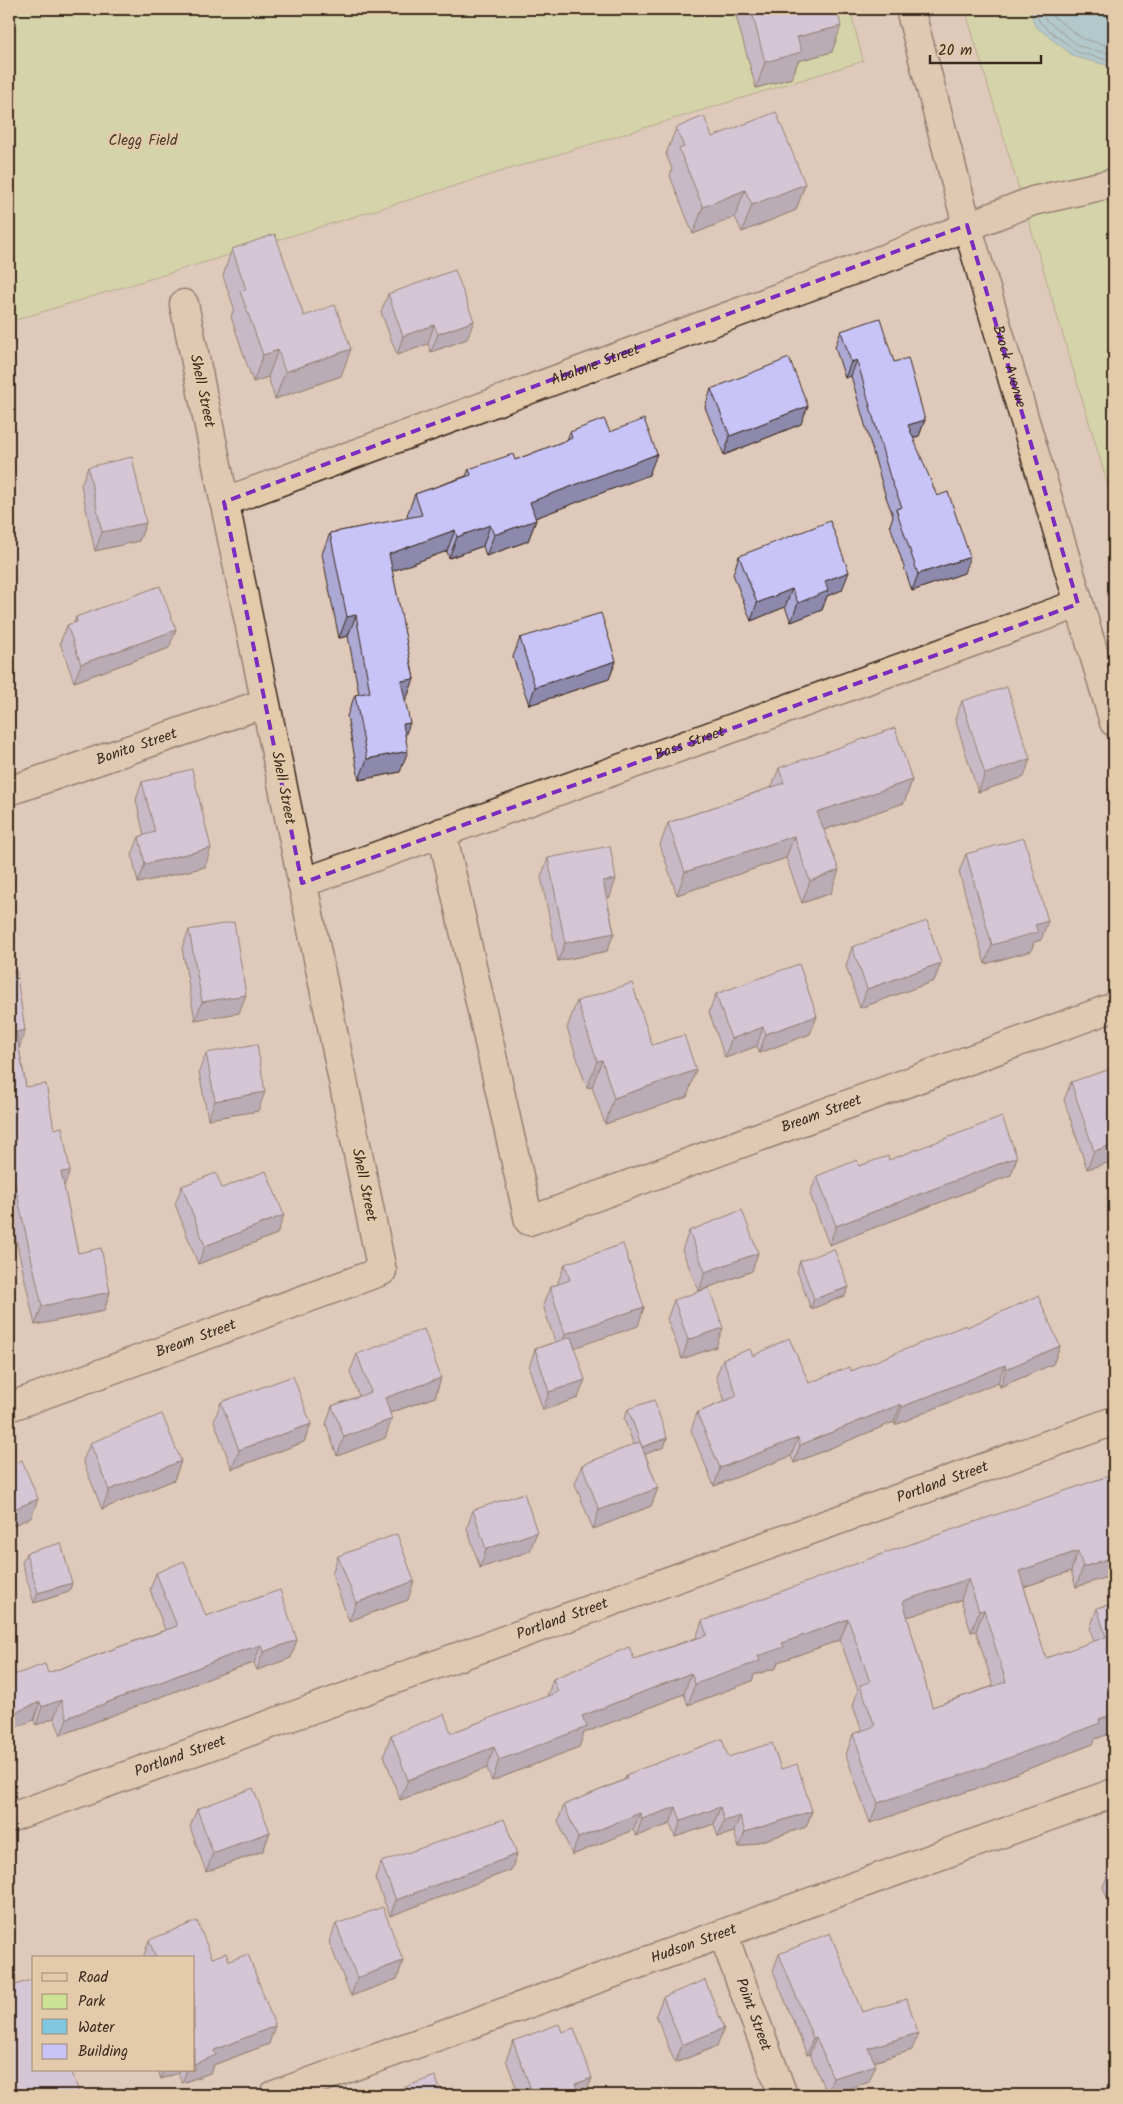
<svg xmlns="http://www.w3.org/2000/svg" width="1123" height="2104" viewBox="0 0 1123 2104" font-family="Kalam,sans-serif">
<style>
.green{fill:#cbe196;stroke:#83865a}
.water{fill:#7ec7df;stroke:#638892}
.lines{fill:none;stroke-linecap:round;stroke-linejoin:round}
.shore{stroke:#56696b;stroke-width:1}
.minor-casing{stroke:#3b2a1e;stroke-width:31}
.secondary-casing{stroke:#3b2a1e;stroke-width:31}
.minor{stroke:#e3caab;stroke-width:28}
.secondary{stroke:#e3caab;stroke-width:28}
.wall{fill:#aca9d4;stroke:#3b2a1e;fill-rule:evenodd}
.shaded-wall{fill:#8c89ad;stroke:#3b2a1e}
.building{fill:#c8c4f7;stroke:#3b2a1e;fill-rule:evenodd}
.marked{fill:none;stroke:#7b2cbf;stroke-width:4;stroke-dasharray:10 6;stroke-linejoin:round}
.labels{text-anchor:middle;dominant-baseline:central;stroke-width:5;stroke-linejoin:round;paint-order:stroke}
.park-label{font-size:15px;fill:#493c2a;stroke:#e3caab}
.street-label{font-size:15px;fill:#3b2a1e;stroke:#e3caab}
</style>
<rect width="100%" height="100%" fill="#dec9ba"/>
<filter id="ink" filterUnits="userSpaceOnUse"><feTurbulence type="fractalNoise" baseFrequency=".02" numOctaves="2"/><feDisplacementMap in="SourceGraphic" scale="10" xChannelSelector="R" yChannelSelector="G"/><feConvolveMatrix kernelMatrix="1 2 1 2 8 2 1 2 1" color-interpolation-filters="sRGB"/></filter>
<g filter="url(#ink)">
<!-- green -->
<g class="green">
<polygon points="9,9 850,9 863,61 9,322"/>
<polygon points="965,9 1114,9 1114,505"/>
</g>
<!-- water -->
<polygon class="water" points="1029,9 1114,9 1114,67 1075,57 1035,26"/>
<g class="lines">
<!-- shore -->
<g class="shore">
<polyline points="1034,9 1040,23 1077,52 1114,62"/>
<polyline points="1041,9 1045,19 1079,46 1114,55"/>
<polyline points="1049,9 1051,15 1083,39 1114,47"/>
</g>
<!-- minor casing -->
<g class="minor-casing">
<g id="minor">
<path id="s1" d="M224,502L897,254L1033,201L1114,183"/>
<path id="s2" d="M9,791L265,703"/>
<path id="s3" d="M442,832L529,1221L1114,1007"/>
<path id="s4" d="M302,883L1078,604"/>
<path id="s5" d="M9,1407L382,1271L184,304"/>
<path id="s6" d="M9,1818L1114,1421"/>
<path id="s7" d="M723,1934L783,2095"/>
<path id="s8" d="M274,2095L1114,1793"/>
</g>
</g>
<!-- secondary casing -->
<g class="secondary-casing">
<g id="secondary">
<path id="s9" d="M910,9L967,225L1114,722"/>
</g>
</g>
<!-- minor -->
<use href="#minor" class="minor"/>
<!-- secondary -->
<use href="#secondary" class="secondary"/>
</g>
<!-- wall -->
<g class="wall">
<polygon points="734,9 837,9 832,52 798,61 792,78 756,88"/>
<polygon points="676,128 712,137 805,184 796,210 742,232 735,217 693,234 670,176 672,169 666,154"/>
<polygon points="232,249 304,316 341,376 275,399 268,377 253,382 231,317 234,308 223,276"/>
<polygon points="388,294 467,339 431,352 428,344 397,355 381,312"/>
<polygon points="841,331 894,362 925,420 919,436 913,438 964,573 912,591 890,525 893,516 885,494 851,376 845,378 835,347"/>
<polygon points="711,389 801,424 724,455 705,407"/>
<polygon points="570,432 610,432 649,475 535,518 536,520 528,541 486,556 483,546 449,558 447,551 392,571 414,679 406,700 405,700 405,736 400,772 359,780 347,716 355,695 359,694 348,636 339,638 322,554 330,533 408,518 407,515 415,494 466,476 469,469 515,460 567,440"/>
<polygon points="88,467 146,523 139,541 95,551 81,485"/>
<polygon points="739,556 842,590 827,596 822,610 791,622 785,607 751,621 733,574"/>
<polygon points="76,617 169,648 74,682 60,643 67,625 74,623"/>
<polygon points="520,638 616,661 609,679 529,705 513,657"/>
<polygon points="962,701 1024,777 978,792 955,719"/>
<polygon points="779,768 912,780 904,803 824,830 831,893 802,903 786,858 677,895 660,845 668,823 772,787"/>
<polygon points="142,782 205,867 138,883 132,855 139,837 144,835 136,800"/>
<polygon points="966,854 1041,940 1034,942 1031,951 985,964 959,872"/>
<polygon points="548,858 610,897 607,898 614,933 607,951 558,961 541,877"/>
<polygon points="189,930 239,1013 195,1020 182,948"/>
<polygon points="852,947 941,963 934,981 860,1008 846,966"/>
<polygon points="9,972 25,1030 19,1048 26,1087 64,1187 78,1253 110,1292 104,1311 35,1325 9,1208"/>
<polygon points="716,994 817,1016 810,1034 759,1053 757,1046 725,1058 709,1012"/>
<polygon points="577,1001 652,1045 687,1097 605,1124 592,1087 587,1088 567,1028"/>
<polygon points="206,1053 258,1111 208,1119 199,1072"/>
<polygon points="1071,1082 1114,1161 1087,1169 1064,1100"/>
<polygon points="1017,1157 1011,1175 829,1245 810,1194 817,1176 889,1160"/>
<polygon points="182,1186 222,1188 277,1234 198,1264 175,1204"/>
<polygon points="689,1231 752,1271 699,1291 682,1250"/>
<polygon points="1114,1250 1114,1277 1110,1263"/>
<polygon points="800,1261 845,1296 811,1309 797,1271"/>
<polygon points="565,1264 644,1307 638,1326 574,1347 578,1398 543,1410 529,1368 535,1349 555,1342 543,1305 550,1287 558,1284 558,1282"/>
<polygon points="674,1300 716,1347 682,1359 667,1319"/>
<polygon points="967,1327 1060,1346 1053,1364 1000,1387 998,1382 895,1425 894,1422 794,1463 791,1456 714,1486 691,1430 697,1413 725,1401 716,1377 723,1359 753,1356 809,1383 851,1371"/>
<polygon points="357,1354 441,1378 435,1397 390,1413 385,1438 337,1456 326,1424 332,1406 359,1396 350,1372"/>
<polygon points="221,1402 311,1424 304,1442 232,1469 214,1421"/>
<polygon points="628,1409 667,1438 664,1447 645,1454 658,1488 651,1506 593,1529 575,1484 582,1465 634,1445 624,1419"/>
<polygon points="90,1443 181,1461 174,1480 102,1509 83,1461"/>
<path d="M1114,1474V1575L1076,1587L1071,1571L1024,1587L1046,1658L1094,1642L1090,1629L1097,1608L1114,1604V1732L1095,1739L1093,1744L978,1788L870,1823L846,1755L853,1734L862,1731L853,1706L858,1690L840,1640L778,1662L776,1668L754,1675L752,1681L688,1705L684,1694L584,1733L579,1747L492,1781L487,1768L400,1800L384,1755L391,1735L451,1733L547,1697L553,1679L634,1659L696,1638L702,1621ZM961,1600L971,1632L976,1631L993,1686L932,1707L907,1617Z"/>
<polygon points="473,1510 530,1551 480,1568 467,1528"/>
<polygon points="26,1553 72,1583 69,1592 34,1603 22,1563"/>
<polygon points="338,1556 408,1600 349,1621 332,1574"/>
<polygon points="156,1573 206,1616 291,1658 257,1670 254,1663 234,1669 61,1735 54,1718 36,1725 11,1676 48,1673 165,1630 150,1590"/>
<polygon points="728,1757 781,1769 812,1811 806,1827 739,1848 734,1832 718,1837 714,1824 675,1837 670,1824 636,1836 633,1830 572,1855 558,1821 564,1805 624,1780 626,1775"/>
<polygon points="197,1809 270,1832 263,1851 206,1872 190,1827"/>
<polygon points="517,1854 511,1870 390,1916 375,1878 381,1862"/>
<polygon points="1114,1867 1114,1915 1103,1887 1110,1869"/>
<polygon points="336,1924 403,1961 397,1979 351,1996 329,1942"/>
<polygon points="149,1940 212,1958 229,1961 269,2044 213,2065 210,2073 182,2083 178,2073 161,2079 158,2070 194,2070 194,1958 143,1958"/>
<polygon points="779,1954 862,2012 912,2050 874,2062 869,2082 827,2095 810,2054 807,2055 773,1971"/>
<polygon points="663,1997 717,2046 675,2063 656,2015"/>
<polygon points="562,2032 592,2078 585,2095 519,2095 506,2060 513,2041"/>
</g>
<!-- shaded-wall -->
<g class="shaded-wall">
<polygon points="841,26 832,52 798,61 792,78 756,88 765,62 797,37"/>
<polygon points="805,184 796,210 742,232 752,205"/>
<polygon points="745,190 735,217 693,234 703,207"/>
<polygon points="474,321 467,339 431,352 438,334"/>
<polygon points="434,325 428,344 397,355 403,336"/>
<polygon points="351,349 341,376 275,399 285,372"/>
<polygon points="278,350 268,377 253,382 263,355"/>
<polygon points="857,360 851,376 845,378 851,362"/>
<polygon points="808,406 801,424 724,455 730,436"/>
<polygon points="925,420 919,436 902,441 908,425"/>
<polygon points="657,454 649,475 522,523 530,502"/>
<polygon points="536,520 528,541 486,556 494,535"/>
<polygon points="146,523 139,541 95,551 102,532"/>
<polygon points="490,525 483,546 449,558 457,537"/>
<polygon points="455,530 447,551 381,575 389,554"/>
<polygon points="970,557 964,573 912,591 918,574"/>
<polygon points="849,572 842,590 827,596 822,610 791,622 798,603 825,581"/>
<polygon points="792,589 785,607 751,621 757,603"/>
<polygon points="356,615 348,636 339,638 347,617"/>
<polygon points="176,630 169,648 74,682 81,664"/>
<polygon points="616,661 609,679 529,705 535,687"/>
<polygon points="15,672 9,689 9,674"/>
<polygon points="414,679 406,700 393,702 401,681"/>
<polygon points="410,723 402,744 403,724"/>
<polygon points="408,751 400,772 359,780 367,759"/>
<polygon points="1030,759 1024,777 978,792 985,774"/>
<polygon points="912,780 904,803 809,835 817,812"/>
<polygon points="794,836 786,858 677,895 685,872"/>
<polygon points="211,848 205,867 138,883 145,864"/>
<polygon points="839,870 831,893 802,903 810,881"/>
<polygon points="616,879 610,897 597,899 603,881"/>
<polygon points="1048,921 1041,940 1034,942 1031,951 985,964 992,945 1035,925"/>
<polygon points="614,933 607,951 558,961 565,943"/>
<polygon points="941,963 934,981 860,1008 867,989"/>
<polygon points="246,995 239,1013 195,1020 202,1002"/>
<polygon points="817,1016 810,1034 759,1053 766,1034"/>
<polygon points="763,1027 757,1046 725,1058 731,1039"/>
<polygon points="25,1030 19,1049 16,1032"/>
<polygon points="602,1060 592,1087 587,1088 597,1061"/>
<polygon points="696,1070 687,1097 605,1124 614,1098"/>
<polygon points="265,1092 258,1111 208,1119 215,1101"/>
<polygon points="1114,1144 1114,1161 1087,1169 1094,1151"/>
<polygon points="1017,1157 1011,1175 829,1245 836,1226"/>
<polygon points="70,1171 63,1189 61,1172"/>
<polygon points="284,1215 277,1234 198,1264 205,1246"/>
<polygon points="758,1253 752,1271 699,1291 705,1272"/>
<polygon points="849,1287 845,1296 811,1309 814,1299"/>
<polygon points="110,1292 104,1311 35,1325 42,1306"/>
<polygon points="644,1307 638,1326 559,1353 565,1334"/>
<polygon points="723,1328 716,1347 682,1359 688,1340"/>
<polygon points="1060,1346 1053,1364 1000,1387 1006,1369"/>
<polygon points="1005,1365 998,1382 895,1425 902,1407"/>
<polygon points="441,1378 435,1397 378,1417 385,1398"/>
<polygon points="585,1380 578,1398 543,1410 549,1392"/>
<polygon points="901,1404 894,1422 794,1463 800,1445"/>
<polygon points="392,1419 385,1438 337,1456 344,1437"/>
<polygon points="311,1424 304,1442 232,1469 239,1450"/>
<polygon points="667,1438 664,1447 638,1457 641,1448"/>
<polygon points="798,1438 791,1456 714,1486 720,1468"/>
<polygon points="181,1461 174,1480 102,1509 109,1490"/>
<polygon points="658,1488 651,1506 593,1529 599,1510"/>
<polygon points="38,1499 31,1518 9,1527 9,1511"/>
<polygon points="537,1532 530,1551 480,1568 486,1549"/>
<polygon points="1078,1551 1071,1571 1011,1591 1019,1571"/>
<polygon points="1114,1557 1114,1575 1076,1587 1083,1567"/>
<polygon points="968,1579 961,1600 895,1621 903,1601"/>
<polygon points="414,1581 408,1600 349,1621 356,1603"/>
<polygon points="72,1583 69,1592 34,1603 38,1593"/>
<polygon points="984,1610 976,1631 971,1632 979,1611"/>
<polygon points="848,1619 840,1640 778,1662 776,1668 754,1675 752,1681 688,1705 695,1684 758,1656 782,1643"/>
<polygon points="297,1640 291,1658 257,1670 263,1652"/>
<polygon points="261,1645 254,1663 234,1669 61,1735 67,1718 241,1651"/>
<polygon points="691,1673 684,1694 584,1733 579,1747 492,1781 499,1760 582,1716"/>
<polygon points="61,1700 54,1718 36,1725 42,1707"/>
<polygon points="40,1702 34,1720 9,1730 9,1715"/>
<polygon points="1114,1714 1114,1732 1095,1739 1093,1744 978,1788 870,1823 878,1803"/>
<polygon points="494,1747 487,1768 400,1800 408,1780"/>
<polygon points="676,1807 670,1824 636,1836 642,1819"/>
<polygon points="720,1807 714,1824 675,1837 681,1821"/>
<polygon points="812,1811 806,1827 739,1848 745,1832"/>
<polygon points="640,1813 633,1830 572,1855 578,1838"/>
<polygon points="740,1816 734,1832 718,1837 724,1821"/>
<polygon points="270,1832 263,1851 206,1872 213,1853"/>
<polygon points="517,1854 511,1870 390,1916 396,1900"/>
<polygon points="403,1961 397,1979 351,1996 357,1978"/>
<polygon points="275,2026 269,2044 213,2065 210,2073 182,2083 187,2070 194,2070 194,2064 214,2050"/>
<polygon points="724,2028 717,2046 675,2063 682,2045"/>
<polygon points="918,2033 912,2050 862,2065 868,2048"/>
<polygon points="816,2037 810,2054 807,2055 813,2038"/>
<polygon points="876,2065 869,2082 827,2095 833,2078"/>
<polygon points="164,2070 179,2070 178,2073 161,2079"/>
<polygon points="592,2078 585,2095 571,2095 575,2084"/>
</g>
<!-- building -->
<g class="building">
<polygon points="751,9 837,9 841,26 797,37 802,52 765,62"/>
<polygon points="776,112 805,184 752,205 745,190 703,207 679,149 684,147 676,128 704,116 712,137"/>
<polygon points="275,234 304,316 335,305 351,349 285,372 278,350 263,355 240,291 246,289 232,249"/>
<polygon points="455,270 474,321 438,334 434,325 403,336 388,294"/>
<polygon points="880,318 894,362 908,358 925,420 908,425 937,496 948,492 970,557 918,574 896,509 902,507 890,477 857,360 851,362 841,331"/>
<polygon points="789,358 808,406 730,436 711,389"/>
<polygon points="604,419 610,432 644,419 657,454 530,502 536,520 494,535 490,525 457,537 455,530 389,554 414,679 401,681 410,723 403,724 408,751 367,759 355,695 370,692 356,615 347,617 330,533 422,515 415,494 471,475 469,469 513,454 515,460 572,438 570,432"/>
<polygon points="132,457 146,523 102,532 88,467"/>
<polygon points="830,521 849,572 825,581 828,591 798,603 792,589 757,603 739,556"/>
<polygon points="160,586 176,630 81,664 67,625 77,622 76,617"/>
<polygon points="601,613 616,661 535,687 520,638"/>
<polygon points="9,642 15,672 9,674"/>
<polygon points="1007,687 1030,759 985,774 962,701"/>
<polygon points="895,728 912,780 817,812 839,870 810,881 794,836 685,872 668,823 784,783 779,768"/>
<polygon points="192,769 211,848 145,864 139,837 155,832 142,782"/>
<polygon points="1024,838 1048,921 1035,925 1038,932 992,945 966,854"/>
<polygon points="610,846 616,879 603,881 614,933 565,943 548,858"/>
<polygon points="927,921 941,963 867,989 852,947"/>
<polygon points="234,922 246,995 202,1002 189,930"/>
<polygon points="799,964 817,1016 766,1034 763,1027 731,1039 716,994"/>
<polygon points="16,971 25,1030 16,1032 26,1087 46,1084 54,1129 62,1127 70,1171 61,1172 78,1253 101,1248 110,1292 42,1306 9,1158 9,972"/>
<polygon points="632,983 652,1045 684,1035 696,1070 614,1098 602,1060 597,1061 577,1001"/>
<polygon points="257,1044 265,1092 215,1101 206,1053"/>
<polygon points="1114,1068 1114,1144 1094,1151 1071,1082"/>
<polygon points="1002,1117 1017,1157 836,1226 817,1176 857,1160 859,1166 888,1156 889,1160"/>
<polygon points="266,1171 284,1215 205,1246 182,1186 216,1173 222,1188"/>
<polygon points="742,1210 758,1253 705,1272 689,1231"/>
<polygon points="623,1244 644,1307 565,1334 550,1287 570,1280 565,1264"/>
<polygon points="834,1249 849,1287 814,1299 800,1261"/>
<polygon points="709,1288 723,1328 688,1340 674,1300"/>
<polygon points="1038,1296 1060,1346 1006,1369 1005,1365 902,1407 901,1404 800,1445 798,1438 720,1468 697,1413 737,1396 723,1359 750,1349 753,1356 789,1338 809,1383 849,1367 851,1371 966,1325 967,1327"/>
<polygon points="424,1329 441,1378 385,1398 392,1419 344,1437 332,1406 371,1392 357,1354"/>
<polygon points="571,1337 585,1380 549,1392 535,1349"/>
<polygon points="293,1376 311,1424 239,1450 221,1402"/>
<polygon points="654,1400 667,1438 642,1447 628,1409"/>
<polygon points="162,1414 181,1461 109,1490 90,1443"/>
<polygon points="640,1442 658,1488 599,1510 582,1465"/>
<polygon points="22,1460 38,1499 9,1511 9,1466"/>
<path d="M1114,1474V1557L1083,1567L1078,1551L1019,1571L1046,1658L1106,1637L1097,1608L1114,1604V1714L1099,1719L1100,1723L985,1767L878,1803L853,1734L875,1726L860,1685L870,1682L848,1619L782,1643L784,1647L758,1656L760,1661L695,1684L691,1673L582,1716L587,1727L499,1760L494,1747L408,1780L391,1735L444,1714L451,1733L558,1692L553,1679L629,1647L634,1659L707,1635L702,1621L885,1553ZM968,1579L979,1611L984,1610L1006,1682L932,1707L903,1601Z"/>
<polygon points="524,1493 537,1532 486,1549 473,1510"/>
<polygon points="397,1534 414,1581 356,1603 338,1556"/>
<polygon points="61,1543 72,1583 38,1593 26,1553"/>
<polygon points="184,1561 206,1616 280,1590 297,1640 263,1652 261,1645 241,1651 67,1718 61,1700 42,1707 40,1702 9,1715 9,1671 11,1676 45,1664 48,1673 177,1626 156,1573"/>
<polygon points="722,1739 728,1757 772,1743 781,1769 797,1764 812,1811 745,1832 740,1816 724,1821 720,1807 681,1821 676,1807 642,1819 640,1813 578,1838 564,1805 627,1779 626,1775 638,1770"/>
<polygon points="253,1788 270,1832 213,1853 197,1809"/>
<polygon points="504,1819 517,1854 396,1900 381,1862"/>
<polygon points="1114,1867 1114,1880 1110,1869"/>
<polygon points="383,1907 403,1961 357,1978 336,1924"/>
<polygon points="197,1921 212,1958 226,1953 229,1961 248,1954 275,2026 214,2050 216,2055 194,2064 194,1958 156,1958 149,1940"/>
<polygon points="830,1933 862,2012 907,1999 918,2033 868,2048 876,2065 833,2078 816,2037 813,2038 779,1954"/>
<polygon points="34,1979 34,2070 71,2070 80,2095 9,2095 9,1987"/>
<polygon points="705,1980 724,2028 682,2045 663,1997"/>
<polygon points="559,2024 562,2032 574,2028 592,2078 575,2084 579,2094 576,2095 533,2095 513,2041"/>
<polygon points="435,2076 442,2095 384,2095"/>
</g>
</g>
<!-- marked area -->
<path d="M0 0H1123V2104H0ZM967,225L1078,604L302,883L224,502Z" fill="#dec9ba" fill-opacity=".55" fill-rule="evenodd"/>
<path class="marked" d="M967,225L1078,604L302,883L224,502Z"/>
<g class="labels">
<!-- park labels -->
<g class="park-label">
<text x="143" y="141">Clegg Field</text>
</g>
<!-- street labels -->
<g class="street-label">
<text stroke="none"><textPath href="#s1" startOffset="396">Abalone Street</textPath></text>
<text stroke="none"><textPath href="#s9" startOffset="371">Brock Avenue</textPath></text>
<text transform="translate(202 391) rotate(78)">Shell Street</text>
<text stroke="none"><textPath href="#s4" startOffset="412">Bass Street</textPath></text>
<text stroke="none"><textPath href="#s2" startOffset="135">Bonito Street</textPath></text>
<text transform="translate(283 788) rotate(79)">Shell Street</text>
<text stroke="none"><textPath href="#s3" startOffset="710">Bream Street</textPath></text>
<text transform="translate(364 1185) rotate(78)">Shell Street</text>
<text stroke="none"><textPath href="#s5" startOffset="199">Bream Street</textPath></text>
<text stroke="none"><textPath href="#s6" startOffset="992">Portland Street</textPath></text>
<text stroke="none"><textPath href="#s6" startOffset="588">Portland Street</textPath></text>
<text stroke="none"><textPath href="#s6" startOffset="182">Portland Street</textPath></text>
<text stroke="none"><textPath href="#s8" startOffset="446">Hudson Street</textPath></text>
<text stroke="none"><textPath href="#s7" startOffset="86">Point Street</textPath></text>
</g>
</g>
<!-- margin -->
<rect width="1123" height="2104" fill="none" stroke="#e3caab" stroke-width="30"/>
<rect x="15" y="15" width="1093" height="2074" fill="none" stroke="#3b2a1e" stroke-width="2" filter="url(#ink)"/>
<!-- legend -->
<rect x="32" y="1956" width="162" height="115" fill="#e3caab" stroke="#a08a73"/>
<rect x="42" y="1973" width="25" height="8" fill="#e3caab" stroke="#a08a73"/>
<text x="78" y="1982" font-size="15" fill="#3b2a1e">Road</text>
<rect x="42" y="1994" width="25" height="15" fill="#cbe196" stroke="#a08a73"/>
<text x="78" y="2006" font-size="15" fill="#3b2a1e">Park</text>
<rect x="42" y="2019" width="25" height="15" fill="#7ec7df" stroke="#a08a73"/>
<text x="78" y="2032" font-size="15" fill="#3b2a1e">Water</text>
<rect x="42" y="2044" width="25" height="15" fill="#c8c4f7" stroke="#a08a73"/>
<text x="78" y="2056" font-size="15" fill="#3b2a1e">Building</text>
<!-- scale -->
<path d="M930 55v8h111v-8" fill="none" stroke="#3b2a1e" stroke-width="2.5"/>
<text x="938" y="55" font-size="15" fill="#3b2a1e" stroke="#e3caab" stroke-width="4" paint-order="stroke">20 m</text>
</svg>
